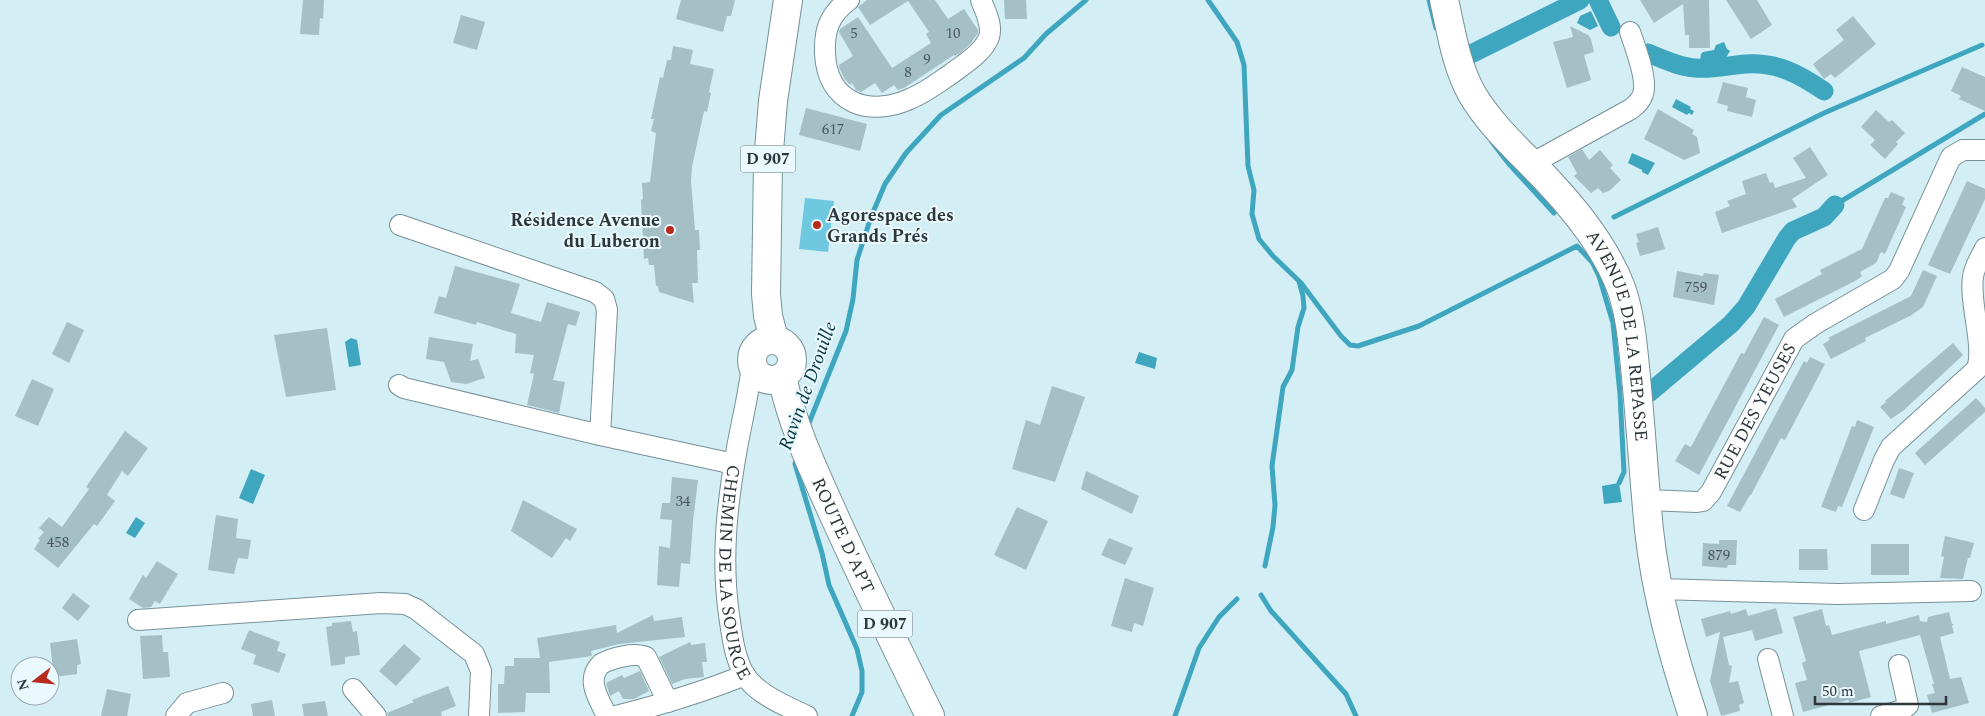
<svg xmlns="http://www.w3.org/2000/svg" width="1985" height="716" viewBox="0 0 1985 716" font-family="Spectral,serif">
<style>
.green{fill:#6ec9e0}
.water{fill:#3fa6bf}
.lines{fill:none;stroke-linecap:round;stroke-linejoin:round}
.stream{stroke:#3fa6bf;stroke-width:5}
.canal{stroke:#3fa6bf;stroke-width:19}
.building{fill:#a5bfc6}
.street-casing{stroke:#779198;stroke-width:22}
.secondary-casing{stroke:#779198;stroke-width:30}
.primary-casing{stroke:#779198;stroke-width:30}
.street{stroke:#fff;stroke-width:20}
.secondary{stroke:#fff;stroke-width:28}
.primary{stroke:#fff;stroke-width:28}
.poi-dot{fill:#b82b1c;stroke:#e9f9fe;stroke-width:2}
.labels{text-anchor:middle;dominant-baseline:central;stroke-width:4;stroke-linejoin:round;paint-order:stroke}
.number-label{font-size:15px;fill:#4b595d}
.shield{fill:#e9f9fe;stroke:#657175;stroke-width:1}
.shield-label{font-size:16px;font-weight:bold;fill:#2d373a}
.poi-label{font-size:18px;font-weight:bold;fill:#2d373a;stroke:#e9f9fe;text-anchor:start}
.street-label{font-size:18px;fill:#2d373a;stroke:#e9f9fe}
.water-label{font-size:19px;font-style:italic;fill:#043640;stroke:#e9f9fe}
</style>
<rect width="100%" height="100%" fill="#d3eef5"/>
<!-- green -->
<polygon class="green" points="805,198 834,201 828,252 799,249"/>
<!-- water -->
<g class="water">
<polygon points="1591,11 1598,26 1590,30 1577,23 1580,16"/>
<polygon points="1724,42 1727,49 1730,51 1724,61 1718,59 1714,62 1703,63 1700,60 1701,54 1703,52 1714,50 1716,45"/>
<polygon points="1676,99 1691,107 1690,109 1694,111 1692,115 1689,113 1687,115 1672,107"/>
<polygon points="1632,153 1655,163 1648,175 1642,172 1642,170 1628,163"/>
<polygon points="351,338 357,340 361,365 349,367 345,342"/>
<polygon points="1139,352 1157,358 1155,369 1135,363"/>
<polygon points="251,469 265,475 253,504 239,498"/>
<polygon points="1619,483 1622,502 1604,504 1602,486"/>
<polygon points="136,517 145,523 135,538 126,533"/>
</g>
<g class="lines">
<!-- stream -->
<g class="stream">
<polyline points="1208,0 1237,42 1244,65 1248,166 1254,190 1252,214 1259,239 1273,256 1299,281 1303,296 1304,308 1298,327 1292,370 1283,387 1272,466 1275,505 1273,527 1265,566"/>
<polyline points="1429,0 1436,28"/>
<polyline points="1492,142 1509,164 1554,213"/>
<polyline points="1835,205 1985,114"/>
<polyline points="1614,217 1824,113 1982,45"/>
<polyline points="1301,283 1341,336 1350,345 1358,346 1419,326 1577,246 1592,262 1599,276 1613,323 1620,394 1624,472 1619,483"/>
<polyline points="807,428 846,331 853,299 857,260 871,217 885,184 906,153 941,115 1024,58 1046,34 1086,0"/>
<polyline points="797,457 795,464 822,553 829,585 857,649 862,671 862,692 852,716"/>
<polyline points="1261,595 1271,611 1346,694 1356,716"/>
<polyline points="1175,716 1199,648 1219,617 1237,599"/>
</g>
<!-- canal -->
<g class="canal">
<polyline points="1598,0 1611,27"/>
<path d="M1648,53C1663,59 1679,67 1695,68C1712,70 1729,65 1746,64C1777,62 1799,74 1824,91"/>
<polyline points="1469,55 1580,0"/>
<polyline points="1649,393 1731,324 1746,307 1787,238 1793,231 1824,217 1835,205"/>
</g>
</g>
<!-- building -->
<g class="building">
<polygon points="303,0 324,0 323,19 320,18 319,35 300,34"/>
<polygon points="681,0 735,0 731,16 727,16 723,32 676,19"/>
<polygon points="867,0 935,0 948,19 964,9 978,30 978,33 971,43 960,53 955,56 954,55 904,88 898,90 894,85 882,93 875,83 861,92 856,90 852,83 850,85 844,78 839,67 839,65 853,56 839,32 840,29 858,17 892,68 931,43 926,34 929,32 908,1 870,25 858,7"/>
<polygon points="1004,0 1026,0 1027,19 1005,19"/>
<polygon points="1640,0 1689,0 1654,23"/>
<polygon points="1689,0 1709,0 1710,48 1689,48 1689,35 1685,35 1683,4"/>
<polygon points="1726,0 1757,0 1772,25 1751,39"/>
<polygon points="461,15 485,22 477,50 453,43"/>
<polygon points="1853,16 1876,44 1835,78 1831,74 1824,79 1813,64 1844,40 1836,30"/>
<polygon points="1570,26 1588,35 1591,39 1594,52 1584,55 1591,80 1567,88 1553,42 1573,37"/>
<polygon points="673,46 693,50 690,64 714,69 709,92 711,93 707,112 704,111 692,167 691,181 695,230 699,230 700,250 697,250 698,283 692,283 694,303 659,292 658,286 656,286 654,265 649,265 648,258 644,259 643,239 641,200 643,199 642,183 650,182 656,133 651,131 654,119 651,119 660,77 663,78 667,60 671,60"/>
<polygon points="1962,67 1985,77 1985,111 1959,99 1961,96 1951,91"/>
<polygon points="1723,82 1748,88 1746,97 1756,100 1752,117 1727,111 1728,106 1717,103"/>
<polygon points="806,108 867,124 860,151 799,135"/>
<polygon points="1658,109 1694,130 1692,134 1697,137 1700,153 1684,160 1644,139"/>
<polygon points="1876,110 1889,122 1892,120 1905,133 1896,142 1898,144 1885,159 1870,145 1875,140 1861,127"/>
<polygon points="1810,147 1828,175 1792,199 1797,207 1722,233 1715,212 1730,206 1727,201 1746,194 1742,181 1766,173 1770,183 1773,182 1775,188 1806,178 1793,158"/>
<polygon points="1582,149 1589,160 1600,150 1613,165 1610,168 1621,180 1609,191 1603,193 1598,188 1591,193 1574,176 1577,173 1568,157"/>
<polygon points="1967,181 1985,189 1985,199 1950,274 1928,265"/>
<polygon points="1891,192 1905,198 1902,205 1906,207 1885,254 1881,252 1876,263 1860,272 1862,276 1857,280 1784,317 1775,299 1822,274 1820,270 1862,249 1885,198 1888,198"/>
<polygon points="1658,227 1665,249 1640,256 1636,243 1639,242 1636,234"/>
<polygon points="455,266 520,284 511,313 541,322 547,302 580,312 576,326 568,324 553,380 565,382 559,413 527,405 534,374 530,373 534,355 515,353 516,334 477,322 476,325 434,313 439,296 446,298"/>
<polygon points="1923,270 1937,276 1923,307 1910,316 1865,338 1866,341 1831,359 1823,344 1830,340 1828,338 1911,296"/>
<polygon points="1677,271 1703,276 1704,273 1719,275 1714,305 1673,297"/>
<polygon points="1764,317 1779,325 1699,475 1675,461 1685,444 1691,447 1741,353 1744,354"/>
<polygon points="67,322 84,330 69,363 52,354"/>
<polygon points="327,328 336,390 286,397 274,335"/>
<polygon points="429,337 473,344 470,361 478,359 485,378 466,384 451,382 444,362 426,359"/>
<polygon points="1953,343 1963,355 1904,410 1891,419 1880,407 1886,402 1885,401"/>
<polygon points="1810,357 1825,364 1785,440 1781,438 1751,495 1750,495 1740,512 1727,506 1804,361 1807,363"/>
<polygon points="32,379 54,389 38,426 15,416"/>
<polygon points="1052,386 1085,397 1055,482 1012,469 1026,420 1040,425"/>
<polygon points="1976,398 1985,408 1985,412 1925,465 1915,453"/>
<polygon points="1857,420 1874,427 1842,507 1838,506 1836,512 1821,507 1852,426 1855,427"/>
<polygon points="125,431 148,448 128,476 122,471 107,495 115,501 97,526 94,524 58,568 34,549 40,540 38,539 44,532 39,528 49,517 62,527 89,489 86,487"/>
<polygon points="1899,468 1914,473 1904,499 1890,494"/>
<polygon points="1086,471 1139,496 1132,514 1081,489"/>
<polygon points="672,477 698,480 693,521 690,564 681,563 679,587 657,585 659,546 670,548 672,520 660,519 662,503 670,503"/>
<polygon points="523,500 577,529 570,541 566,538 552,558 511,531"/>
<polygon points="1017,507 1048,521 1026,570 994,555"/>
<polygon points="216,515 238,519 236,538 251,540 248,559 238,558 234,574 208,570"/>
<polygon points="1945,536 1974,543 1970,558 1968,558 1963,579 1940,578 1944,557 1941,556"/>
<polygon points="1109,538 1133,548 1125,565 1101,555"/>
<polygon points="1719,540 1737,540 1736,565 1728,565 1727,568 1702,566 1703,543 1719,544"/>
<rect x="1871" y="544" width="38" height="31"/>
<polygon points="1799,549 1827,549 1828,570 1799,570"/>
<polygon points="157,561 178,574 160,604 155,601 151,607 143,608 129,599 143,575 146,578"/>
<polygon points="1125,578 1154,588 1143,626 1134,623 1132,632 1111,626"/>
<polygon points="73,593 90,606 78,621 62,608"/>
<polygon points="1776,608 1783,633 1755,641 1752,630 1723,637 1729,665 1732,666 1729,683 1738,681 1744,703 1739,705 1740,711 1721,716 1710,681 1720,632 1706,637 1701,619 1730,611 1731,614 1746,609 1748,616"/>
<polygon points="1822,609 1826,626 1829,625 1832,635 1886,621 1886,624 1919,615 1920,621 1927,622 1928,617 1949,612 1952,624 1954,624 1952,626 1954,633 1940,637 1950,679 1961,677 1969,703 1932,713 1927,695 1935,693 1932,684 1934,684 1920,635 1859,651 1871,697 1849,703 1848,700 1803,712 1795,683 1807,680 1802,663 1806,661 1793,617"/>
<polygon points="653,615 654,621 682,617 685,637 619,644 591,651 592,656 549,662 550,693 526,693 525,712 498,713 498,684 504,684 505,666 514,666 514,658 540,658 537,638 616,625 617,633"/>
<polygon points="351,621 353,632 357,631 360,655 345,657 345,664 331,666 326,627 332,626 332,623"/>
<polygon points="249,630 280,642 277,651 286,654 279,673 253,664 256,655 241,649"/>
<polygon points="162,635 163,652 168,652 170,677 143,679 140,636"/>
<polygon points="77,639 81,664 77,665 77,674 54,677 50,643"/>
<polygon points="690,642 691,645 705,643 707,662 702,662 704,677 685,679 672,684 659,657"/>
<polygon points="404,644 421,659 396,686 379,671"/>
<polygon points="640,671 649,691 634,699 623,699 619,691 610,696 606,683 622,675 624,678"/>
<polygon points="448,686 456,706 441,712 442,716 388,716 387,713 414,702 412,700"/>
<polygon points="107,689 131,694 127,716 101,716"/>
<polygon points="272,700 275,716 253,716 251,704"/>
<polygon points="325,701 328,716 304,716 302,704"/>
</g>
<g class="lines">
<!-- street casing -->
<g class="street-casing">
<g id="street">
<path d="M849,0C830,14 824,29 825,53C827,104 870,118 912,98C926,92 939,82 951,74C964,64 983,53 989,37C993,25 985,11 981,0"/>
<path d="M1531,164L1631,109C1636,105 1641,101 1643,94C1648,79 1635,47 1630,32"/>
<path id="s1" d="M752,365C749,393 742,420 737,448C727,504 721,558 729,615C732,635 734,656 744,674C756,694 786,706 807,716"/>
<polyline points="399,385 404,388 600,435 607,310 604,299 595,292 400,225"/>
<polyline points="600,435 734,464"/>
<path id="s2" d="M1647,500L1697,502L1703,501L1711,492L1794,339L1815,324L1893,279L1899,271L1951,157L1963,150H1985"/>
<path d="M1864,510L1884,460L1891,447L1977,369C1985,345 1969,304 1973,277C1974,267 1981,257 1985,248"/>
<polyline points="1658,589 1838,594 1971,591"/>
<polyline points="138,620 381,603 405,604 416,609 474,654 481,671 479,716"/>
<polyline points="1768,659 1783,716"/>
<polyline points="353,689 376,716"/>
<polyline points="176,716 187,703 223,693"/>
<path d="M607,716C599,699 585,680 601,664C612,658 634,652 646,657L668,702"/>
<path d="M616,716C660,705 703,692 745,675"/>
<polyline points="1881,716 1902,710 1908,705 1899,665"/>
</g>
</g>
<!-- secondary casing -->
<g class="secondary-casing">
<g id="secondary">
<path id="s3" d="M1444,0C1451,30 1456,66 1472,94C1492,128 1522,153 1549,182C1578,213 1606,248 1621,288C1631,316 1633,348 1636,377C1641,428 1644,479 1649,530C1656,594 1673,655 1693,716"/>
</g>
</g>
<!-- primary casing -->
<g class="primary-casing">
<g id="primary">
<polyline points="774,339 768,316 766,294 768,163 773,101 788,0"/>
<circle cx="772" cy="360" r="20"/>
<path id="s4" d="M782,377C793,428 815,473 836,520C866,586 898,651 930,716"/>
</g>
</g>
<!-- street -->
<use href="#street" class="street"/>
<!-- secondary -->
<use href="#secondary" class="secondary"/>
<!-- primary -->
<use href="#primary" class="primary"/>
</g>
<!-- markers -->
<g class="poi-dot">
<circle cx="817" cy="225" r="5"/>
<circle cx="670" cy="230" r="5"/>
</g>
<g class="labels">
<!-- number labels -->
<g class="number-label">
<text x="854" y="33">5</text>
<text x="953" y="33">10</text>
<text x="927" y="59">9</text>
<text x="908" y="72">8</text>
<text x="833" y="129">617</text>
<text x="1696" y="287">759</text>
<text x="683" y="501">34</text>
<text x="58" y="542">458</text>
<text x="1719" y="555">879</text>
</g>
<!-- shield labels -->
<g class="shield">
<rect x="740.5" y="145.5" width="55" height="27" rx="4"/>
<rect x="857.5" y="610.5" width="55" height="27" rx="4"/>
</g>
<g class="shield-label">
<text x="768" y="159">D 907</text>
<text x="885" y="624">D 907</text>
</g>
<!-- poi labels -->
<g class="poi-label">
<text x="827" y="215">Agorespace des<tspan x="827" dy="21">Grands Prés</tspan></text>
<text x="660" y="220" text-anchor="end">Résidence Avenue<tspan x="660" dy="21">du Luberon</tspan></text>
</g>
<!-- street labels -->
<g class="street-label">
<text stroke="none"><textPath href="#s3" startOffset="390">AVENUE DE LA REPASSE</textPath></text>
<text stroke="none"><textPath href="#s2" startOffset="160">RUE DES YEUSES</textPath></text>
<text stroke="none"><textPath href="#s4" startOffset="170">ROUTE D'APT</textPath></text>
<text stroke="none"><textPath href="#s1" startOffset="210">CHEMIN DE LA SOURCE</textPath></text>
</g>
<!-- water labels -->
<g class="water-label">
<text transform="translate(808 386) rotate(-70)">Ravin de Drouille</text>
</g>
</g>
<!-- north arrow -->
<g transform="translate(35 681) rotate(254)"><circle r="24" fill="#e9f9fe" stroke="#9eabb0"/>
<path d="M0-4L9 19L0 12L-9 19Z" fill="#b82b1c"/>
<text y="-8" font-size="14" font-weight="bold" text-anchor="middle" fill="#2d373a">N</text>
</g>
<!-- scale -->
<path d="M1815 696v8h131v-8" fill="none" stroke="#2d373a" stroke-width="2.5"/>
<text x="1822" y="696" font-size="15" fill="#2d373a" stroke="#e9f9fe" stroke-width="4" paint-order="stroke">50 m</text>
</svg>
